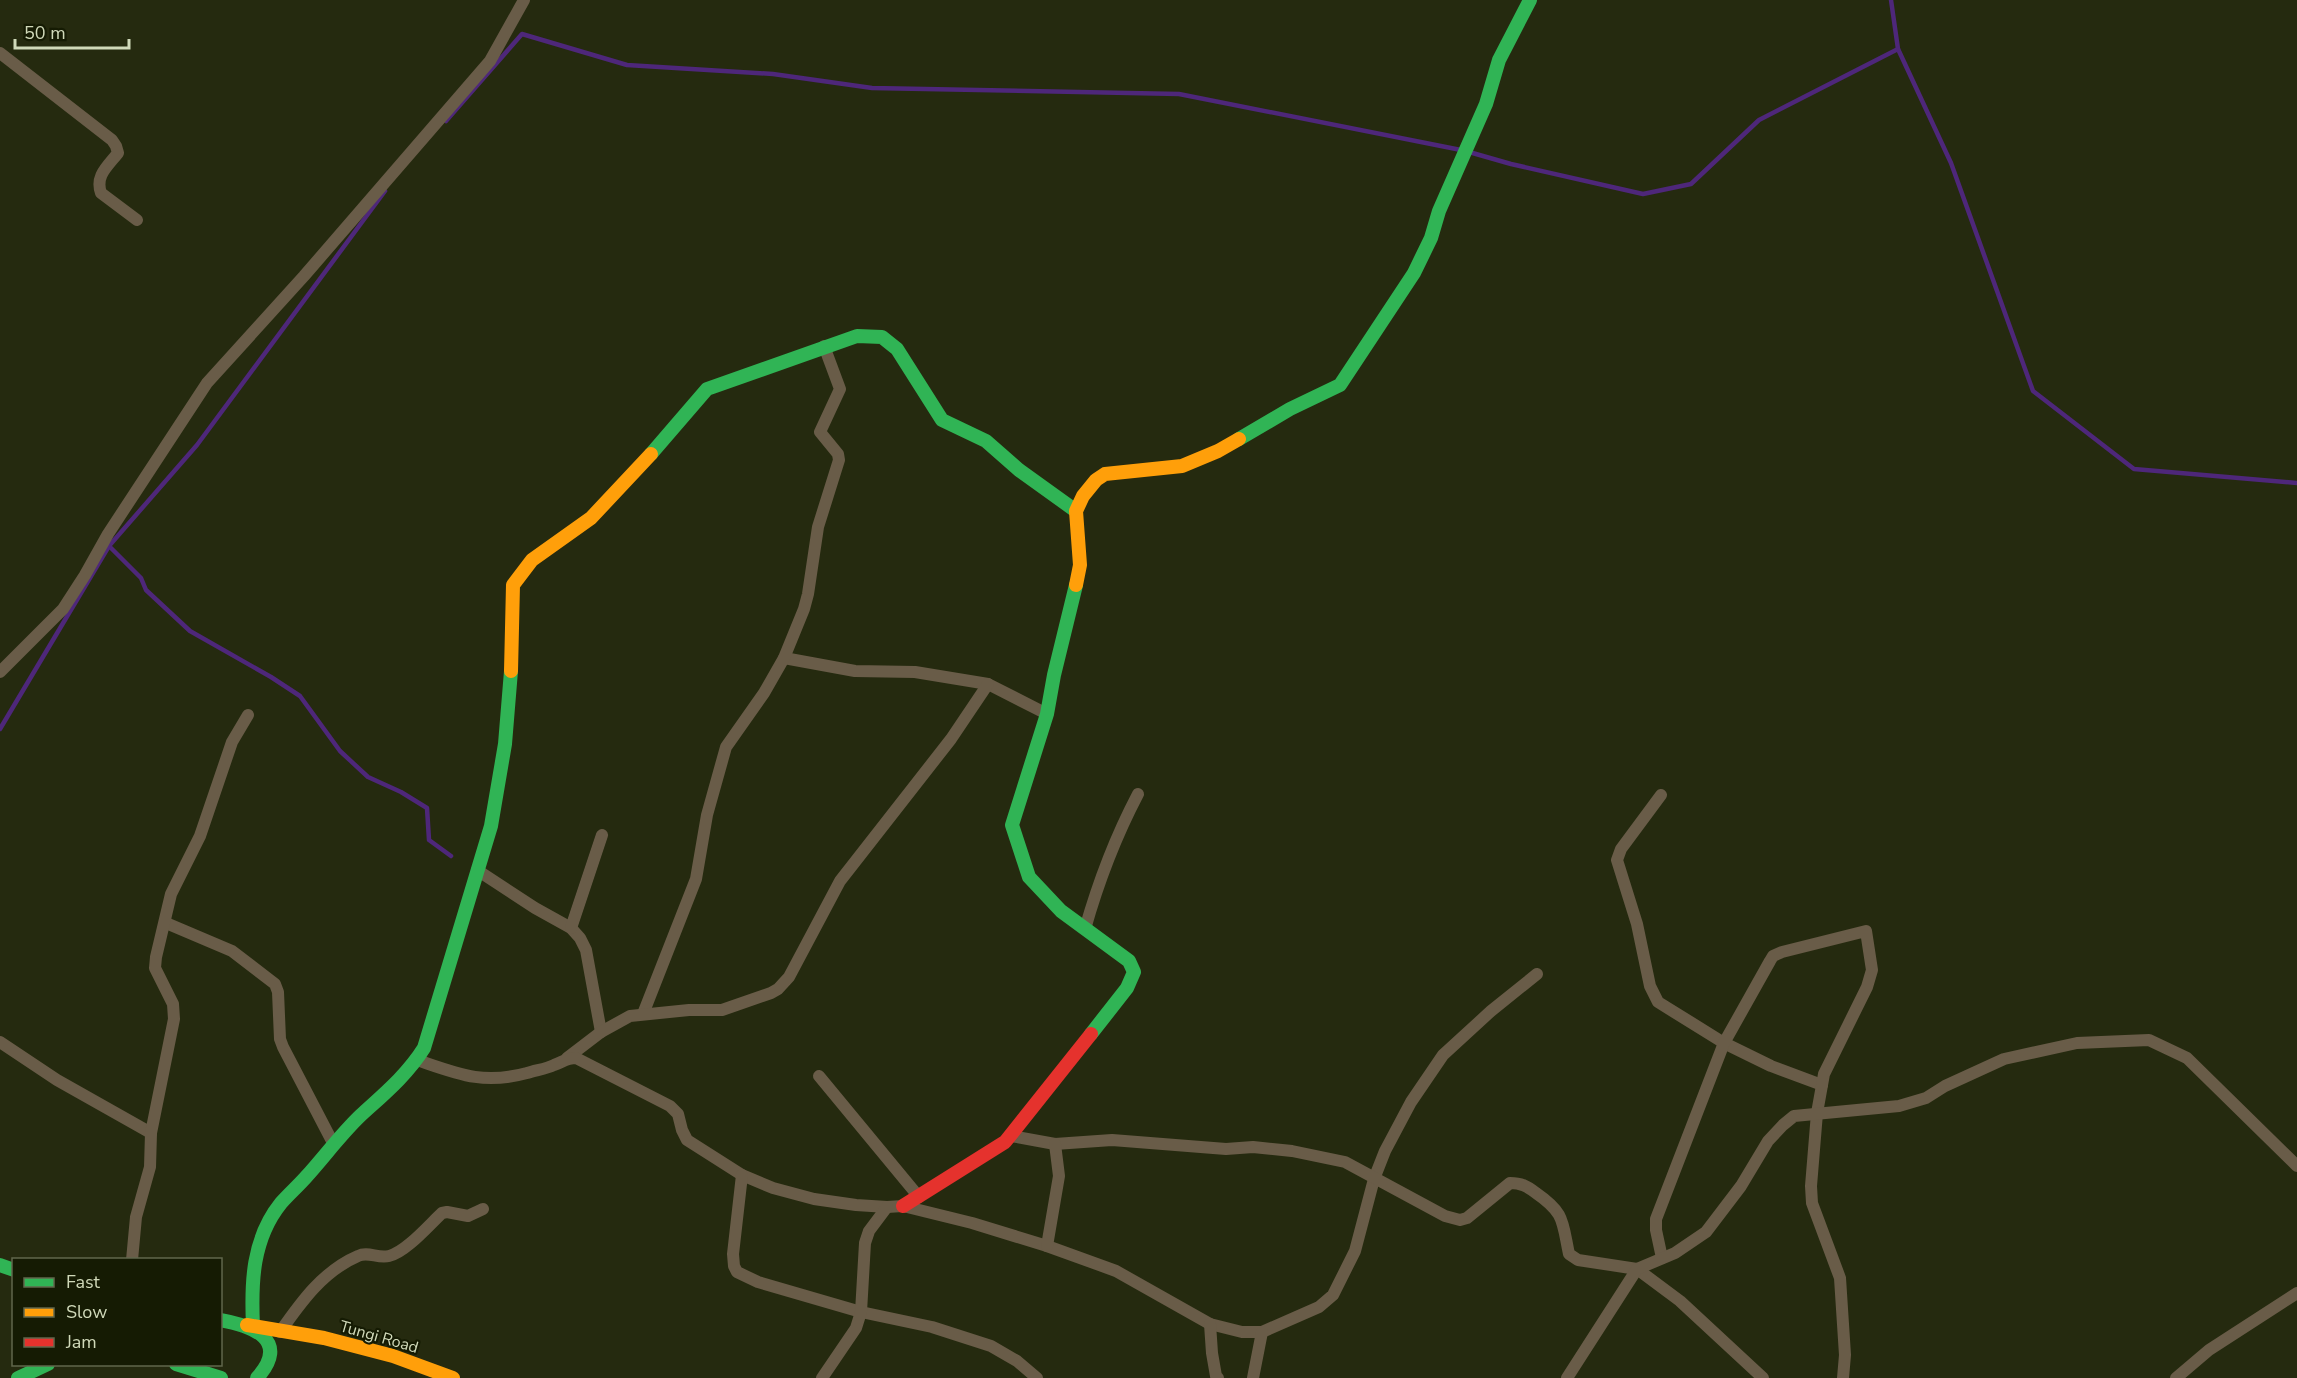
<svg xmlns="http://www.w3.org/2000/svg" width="2297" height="1378" viewBox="0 0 2297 1378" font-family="'Nunito Sans',sans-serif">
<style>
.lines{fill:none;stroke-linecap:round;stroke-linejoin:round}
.stream{stroke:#4e277a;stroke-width:4.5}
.street{stroke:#695c48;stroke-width:12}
.fast{stroke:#30b455;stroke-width:14}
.slow{stroke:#ff9f0a;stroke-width:14}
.jam{stroke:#e5322d;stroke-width:14}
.labels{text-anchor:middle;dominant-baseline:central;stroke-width:4.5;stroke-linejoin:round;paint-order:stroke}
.street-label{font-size:16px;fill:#d0d9b9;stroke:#151b03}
</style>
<rect width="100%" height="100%" fill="#252a0f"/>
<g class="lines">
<!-- stream -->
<g class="stream">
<polyline points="1891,0 1898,49 1951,163 2033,391 2134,469 2297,483"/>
<polyline points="446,121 522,34 627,65 773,74 872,88 1179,94 1461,150"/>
<polyline points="1469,152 1511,164 1643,194 1691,184 1759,120 1898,49"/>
<polyline points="109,546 141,578 146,590 190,631 271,677 300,696 340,751 368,777 401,792 427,808 429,840 451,856"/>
<polyline points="0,729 109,546 197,445 385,191"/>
</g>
<!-- street -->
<g class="street">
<path d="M0,53L112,140L116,146L118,153C107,167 95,176 101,193L137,220"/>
<polyline points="784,658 855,671 915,672 988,684 1047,714"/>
<polyline points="0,672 63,609 85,575 108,534 207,383 304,276 490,61 524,0"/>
<polyline points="1661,795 1621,849 1617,860 1637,924 1650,986 1658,1002 1724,1043 1771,1066 1822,1085"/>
<polyline points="477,870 535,908 571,928 580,938 586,950 601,1032"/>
<polyline points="166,923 232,951 275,984 278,992 280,1039 283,1047 333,1143"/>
<polyline points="571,928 602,835"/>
<path d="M1085,929C1098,883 1116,836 1138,794"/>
<polyline points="643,1014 696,879 707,815 726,747 764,693 784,658 804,609 808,594 818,527 839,460 838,454 820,432 840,389 824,346"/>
<polyline points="0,1042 57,1080 151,1133"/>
<polyline points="567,1058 601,1032 630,1016 689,1010 722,1010 771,993 778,989 789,977 840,881 951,739 988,684"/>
<path d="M417,1060C458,1074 483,1085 527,1073C536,1070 546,1069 554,1065C563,1062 566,1058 576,1058L670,1106L678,1114L682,1130L687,1140L742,1175L773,1188L814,1199L856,1205L887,1207L903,1206L972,1223L1047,1246L1116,1271L1210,1324L1242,1332H1262L1319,1307L1333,1295L1355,1251L1374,1179L1385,1151L1411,1102L1443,1055L1491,1011L1537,974"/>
<polyline points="819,1076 919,1197"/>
<path d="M1011,1136L1055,1144L1112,1140L1226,1149L1253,1147L1292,1151L1345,1162L1445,1216L1460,1220L1467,1218L1510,1183C1521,1183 1527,1186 1536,1193C1565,1213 1562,1221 1569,1254L1578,1260L1637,1269L1680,1301L1763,1378"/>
<polyline points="742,1175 733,1254 734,1266 737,1272 758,1282 861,1312 932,1327 991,1346 1017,1361 1037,1378"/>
<polyline points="1047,1246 1059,1176 1055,1144"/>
<polyline points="1662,1258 1656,1230 1656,1219 1724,1043 1770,961 1773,956 1782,952 1866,931 1872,970 1867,987 1824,1074 1817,1113 1811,1186 1812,1203 1840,1278 1845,1355 1843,1378"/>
<polyline points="132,1260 136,1217 150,1167 151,1133 174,1019 173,1004 155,968 156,957 171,894 200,836 232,742 248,715"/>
<polyline points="1210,1324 1212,1353 1216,1376 1218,1378"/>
<path d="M280,1332C301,1302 323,1271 358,1256C368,1251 378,1259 389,1256C406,1252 429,1225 442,1213L447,1212L468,1216L483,1209"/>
<polyline points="822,1378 856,1328 861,1312 865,1243 869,1231 887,1207"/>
<polyline points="1253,1378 1262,1332"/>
<polyline points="1567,1378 1637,1269 1675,1253 1706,1232 1741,1186 1768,1141 1783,1125 1794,1116 1899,1106 1926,1098 1945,1086 2004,1059 2077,1043 2149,1040 2187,1058 2297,1166"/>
<polyline points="2176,1378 2209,1350 2297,1293"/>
</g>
<!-- fast -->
<g class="fast">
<polyline points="1239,439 1290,409 1340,385 1414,273 1431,238 1439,211 1486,104 1499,60 1530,0"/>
<polyline points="651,454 707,389 857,336 882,337 897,349 942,420 986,441 1019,470 1076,511"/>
<polyline points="1076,585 1054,675 1047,714 1012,825 1029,877 1061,911 1129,961 1134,972 1127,988 1091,1034"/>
<polyline points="0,1265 14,1270"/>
<path d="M220,1320C253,1326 291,1340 257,1378"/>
<path d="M253,1326C251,1283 252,1239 281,1203C289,1194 298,1186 306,1177C325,1156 341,1134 361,1115C384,1094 407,1075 424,1048L491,826L505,744L511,671"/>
<polyline points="176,1364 221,1378"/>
<polyline points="18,1378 48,1364"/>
</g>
<!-- slow -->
<g class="slow">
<polyline points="1076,585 1080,565 1076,511 1083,496 1096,480 1105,474 1182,466 1218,451 1239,439"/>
<polyline points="511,671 513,585 532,560 591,518 651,454"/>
<polyline points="247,1325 324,1338 393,1356 453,1378"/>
</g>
<!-- jam -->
<polyline class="jam" points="903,1206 1005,1142 1091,1034"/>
</g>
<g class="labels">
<!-- street labels -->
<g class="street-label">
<text transform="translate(379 1337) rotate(16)">Tungi Road</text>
</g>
</g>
<!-- legend -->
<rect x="12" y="1258" width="210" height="108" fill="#151b03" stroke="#60674c" stroke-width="1.5"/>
<rect x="24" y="1278" width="30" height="9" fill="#30b455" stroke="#60674c" stroke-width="1.5"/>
<text x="66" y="1288" font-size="18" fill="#d0d9b9">Fast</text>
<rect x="24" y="1308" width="30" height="9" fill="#ff9f0a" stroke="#60674c" stroke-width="1.5"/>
<text x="66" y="1318" font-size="18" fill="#d0d9b9">Slow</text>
<rect x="24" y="1338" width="30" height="9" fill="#e5322d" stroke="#60674c" stroke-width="1.5"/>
<text x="66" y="1348" font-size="18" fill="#d0d9b9">Jam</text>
<!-- scale -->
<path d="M15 39v9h114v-9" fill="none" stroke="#d0d9b9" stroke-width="3"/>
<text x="24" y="39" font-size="18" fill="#d0d9b9" stroke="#151b03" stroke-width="4.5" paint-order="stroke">50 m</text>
</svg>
